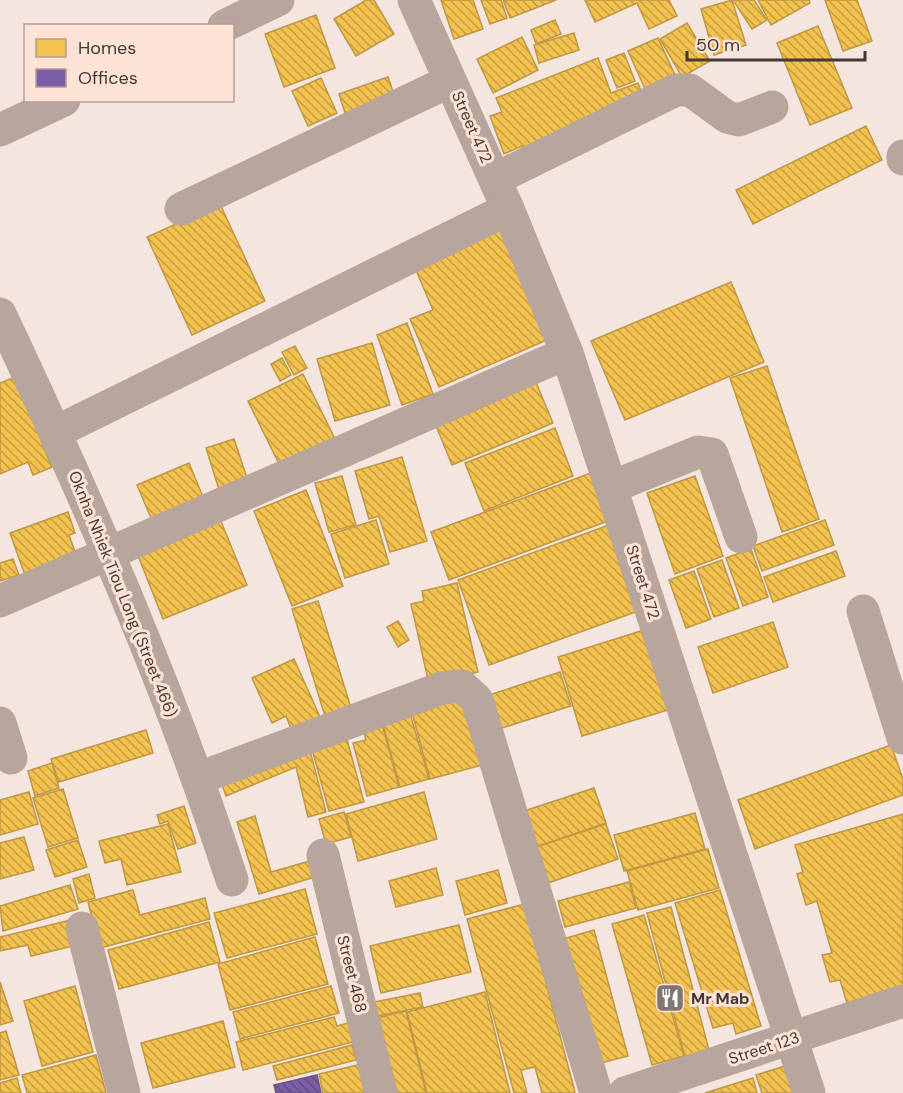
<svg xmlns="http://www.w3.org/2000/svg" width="903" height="1093" viewBox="0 0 903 1093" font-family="'DM Sans',sans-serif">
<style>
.homes{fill:url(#homes-back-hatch);stroke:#be9846;stroke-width:1.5}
.offices{fill:url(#offices-back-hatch);stroke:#6a5385;stroke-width:1.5}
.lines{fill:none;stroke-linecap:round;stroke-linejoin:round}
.minor{stroke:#b8a59b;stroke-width:33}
.labels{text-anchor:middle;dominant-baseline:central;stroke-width:6;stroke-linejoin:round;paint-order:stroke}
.street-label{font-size:16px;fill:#443935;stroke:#fde2d6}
.poi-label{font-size:16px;font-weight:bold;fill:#443935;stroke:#fde2d6;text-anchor:start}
</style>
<defs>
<pattern id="homes-back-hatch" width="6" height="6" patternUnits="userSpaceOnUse" patternTransform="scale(1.5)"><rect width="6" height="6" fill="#f2c14e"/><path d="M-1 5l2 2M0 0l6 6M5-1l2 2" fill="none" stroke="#c69e42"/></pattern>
<pattern id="offices-back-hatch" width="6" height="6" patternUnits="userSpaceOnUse" patternTransform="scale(1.5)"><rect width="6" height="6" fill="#7b5ea7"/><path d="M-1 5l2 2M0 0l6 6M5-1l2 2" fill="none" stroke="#614b81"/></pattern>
</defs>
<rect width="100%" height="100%" fill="#f4e6df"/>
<!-- homes -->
<g class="homes">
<polygon points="366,0 374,0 394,34 356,56 334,19"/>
<polygon points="441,0 473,0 483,29 454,39"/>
<polygon points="481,0 501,0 507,18 490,24"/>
<polygon points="503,0 556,0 510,18"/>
<polygon points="585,0 669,0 677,16 649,29 637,3 595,22"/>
<polygon points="732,0 746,45 714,55 701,9"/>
<polygon points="733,0 754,0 767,20 752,29"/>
<polygon points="758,0 809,0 810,3 771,25"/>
<polygon points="825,0 857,0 872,41 843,51"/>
<polygon points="316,15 335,68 284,87 265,34"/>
<polygon points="555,20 561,34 536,44 531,30"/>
<polygon points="687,23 710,61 682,77 660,39"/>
<polygon points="818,26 852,108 810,125 777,43"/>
<polygon points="574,33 579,50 539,63 534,45"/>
<polygon points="522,37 538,70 493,93 477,59"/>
<polygon points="658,38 676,77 646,91 628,51"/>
<polygon points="624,53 635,81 617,88 606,60"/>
<polygon points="598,58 611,93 638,83 644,98 525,153 522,146 504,154 490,116 502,112 496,98"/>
<polygon points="388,77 396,100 346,116 339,94"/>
<polygon points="321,78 337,113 308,126 292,91"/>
<polygon points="866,126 882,160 753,224 736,190"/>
<polygon points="220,204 265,301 192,335 147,237"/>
<polygon points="506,220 556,336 439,387 410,319 433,310 412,261"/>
<polygon points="731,282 764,362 625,420 591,341"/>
<polygon points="407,323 433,394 402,405 377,335"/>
<polygon points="372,343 390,405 335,421 317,359"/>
<polygon points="295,346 307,368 294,375 282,352"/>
<polygon points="282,358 291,375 280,381 271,364"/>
<polygon points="767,366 819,519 782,532 730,378"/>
<polygon points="303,374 337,443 282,470 248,401"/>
<polygon points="15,377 52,467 33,475 28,462 0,474 0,383"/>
<polygon points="535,380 553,423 452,465 434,421"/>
<polygon points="555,428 573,476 484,511 465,463"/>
<polygon points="234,439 251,490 222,499 206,448"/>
<polygon points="402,457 427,541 390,552 379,516 369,519 355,471"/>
<polygon points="189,463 203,497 151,518 137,485"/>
<polygon points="591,473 608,521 449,580 431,532"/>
<polygon points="342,476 356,525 329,532 315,483"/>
<polygon points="695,476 723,556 675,574 647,493"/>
<polygon points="306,490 343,586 292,606 254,511"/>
<polygon points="68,512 75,533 69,535 79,563 27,581 10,533"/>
<polygon points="218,514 247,585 163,619 135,548"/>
<polygon points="376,520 389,564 345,578 331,534"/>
<polygon points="825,520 834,545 762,571 753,546"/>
<polygon points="609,525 641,610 489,665 458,580"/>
<polygon points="751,549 768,597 743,606 726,558"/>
<polygon points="836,551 845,576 773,602 764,577"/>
<polygon points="13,559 19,575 0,581 0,563"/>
<polygon points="722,560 739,608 714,617 697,569"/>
<polygon points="694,571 711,619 686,628 669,580"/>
<polygon points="457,583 478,672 429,684 411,604 424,601 422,591"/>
<polygon points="318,601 351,708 325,716 292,609"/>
<polygon points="398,621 409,640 398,647 387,627"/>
<polygon points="773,622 788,667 713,693 698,647"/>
<polygon points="644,630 668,710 582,736 558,657"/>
<polygon points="294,659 321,719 292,731 286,716 272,723 252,678"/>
<polygon points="560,672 571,706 496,730 486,696"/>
<polygon points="467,693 486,764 430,779 411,709"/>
<polygon points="409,710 429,779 400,787 381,717"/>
<polygon points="381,720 399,787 367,796 353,743 366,740 362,725"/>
<polygon points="146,730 153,753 59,782 51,759"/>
<polygon points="345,732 364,802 329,811 310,742"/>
<polygon points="308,743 326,812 308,817 296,767 226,796 220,779"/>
<polygon points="891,745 903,779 903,795 755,849 738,800"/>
<polygon points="52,763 59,788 35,796 28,771"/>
<polygon points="594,788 606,823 536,847 524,811"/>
<polygon points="63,789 78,838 48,847 33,798"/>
<polygon points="29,792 38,824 0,835 0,800"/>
<polygon points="424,792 437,839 358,861 346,814"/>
<polygon points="184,806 196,843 178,849 168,821 160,824 157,815"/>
<polygon points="344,812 351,837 326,844 319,819"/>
<polygon points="695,813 705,849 624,871 614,835"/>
<polygon points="903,814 903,987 847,1003 840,980 830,982 822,955 832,953 817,901 806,905 797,874 803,872 795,845"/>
<polygon points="255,816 271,872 310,861 315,877 259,894 237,822"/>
<polygon points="168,824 181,872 127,885 121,859 105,863 99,841"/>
<polygon points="606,824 618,859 548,883 536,847"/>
<polygon points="24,837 34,870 0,879 0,843"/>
<polygon points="78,840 87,867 55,877 46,850"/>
<polygon points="708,849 719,888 638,910 627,871"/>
<polygon points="436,868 443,895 396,907 389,881"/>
<polygon points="498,870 507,903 465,915 456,881"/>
<polygon points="89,874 95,898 79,903 73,879"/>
<polygon points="629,882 636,908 565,927 558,901"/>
<polygon points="70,885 78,909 3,931 0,906"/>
<polygon points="305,889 317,934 227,958 214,913"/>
<polygon points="133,890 140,915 205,898 210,919 100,948 88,902"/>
<polygon points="720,890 761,1026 736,1034 733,1023 713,1028 675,903"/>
<polygon points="525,904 575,1092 573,1093 542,1093 535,1067 521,1070 527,1093 514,1093 467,919"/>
<polygon points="671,907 709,1050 685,1057 647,913"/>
<polygon points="644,915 684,1056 652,1065 612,924"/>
<polygon points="88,916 94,941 31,956 28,945 0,951 0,937"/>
<polygon points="209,922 220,962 119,989 108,950"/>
<polygon points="459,925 471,972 381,993 370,946"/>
<polygon points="594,930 628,1056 597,1064 563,939"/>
<polygon points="315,937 328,984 230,1010 218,964"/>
<polygon points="0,982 13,1021 0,1025"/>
<polygon points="75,986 93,1052 42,1066 24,1001"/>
<polygon points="331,986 339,1013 240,1039 233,1012"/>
<polygon points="485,992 510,1093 427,1093 407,1012"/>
<polygon points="420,993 423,1007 377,1016 374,1002"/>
<polygon points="406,1011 426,1093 386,1093 368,1020"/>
<polygon points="334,1017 337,1026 352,1022 357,1041 243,1070 236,1042"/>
<polygon points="223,1021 235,1067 153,1088 141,1043"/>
<polygon points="6,1031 19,1075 0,1080 0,1033"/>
<polygon points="352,1045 356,1060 277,1080 273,1066"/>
<polygon points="96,1055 106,1093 27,1093 22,1075"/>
<polygon points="795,1063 804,1093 762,1093 756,1075"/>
<polygon points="362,1064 369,1093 323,1093 319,1074"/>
<polygon points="17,1078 21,1093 0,1093 0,1083"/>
<polygon points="753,1078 757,1093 705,1093"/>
</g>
<!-- offices -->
<polygon class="offices" points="317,1075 321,1093 276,1093 274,1085"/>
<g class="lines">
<!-- minor -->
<g class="minor">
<polyline points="414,0 508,209 567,353 809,1093"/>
<polyline points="224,26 278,0"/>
<polyline points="0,130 64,100"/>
<polyline points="903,156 903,159"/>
<polyline points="495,179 676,90 690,90 727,117 739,120 772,107"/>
<polyline points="181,209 450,81"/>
<path d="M0,314C87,498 169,686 232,880"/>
<polyline points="56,432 508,209"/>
<polyline points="612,487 698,452 712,454 741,537"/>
<polyline points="0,601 567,353"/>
<polyline points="863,611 903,738"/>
<polyline points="0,723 11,758"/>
<polyline points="199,778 442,688 462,686 477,700 596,1093"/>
<polyline points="323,855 381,1093"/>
<polyline points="82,928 124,1093"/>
<polyline points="625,1093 903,1001"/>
</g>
</g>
<!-- icons -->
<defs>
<g id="restaurant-square" transform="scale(1.5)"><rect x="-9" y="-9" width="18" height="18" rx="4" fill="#827670" stroke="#fde2d6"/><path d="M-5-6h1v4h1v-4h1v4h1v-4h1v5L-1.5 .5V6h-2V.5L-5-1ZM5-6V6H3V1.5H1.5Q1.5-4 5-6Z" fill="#fff"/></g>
</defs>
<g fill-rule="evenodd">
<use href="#restaurant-square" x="670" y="998"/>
</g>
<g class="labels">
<!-- street labels -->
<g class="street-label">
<text transform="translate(472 127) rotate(66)">Street 472</text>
<text transform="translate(643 582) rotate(72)">Street 472</text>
<text transform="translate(123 594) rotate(68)">Oknha Nhiek Tiou Long (Street 466)</text>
<text transform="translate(352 974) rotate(76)">Street 468</text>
<text transform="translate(764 1048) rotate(-18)">Street 123</text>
</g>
<!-- poi labels -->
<g class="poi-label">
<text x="691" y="998">Mr Mab</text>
</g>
</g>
<!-- legend -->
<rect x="24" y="24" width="210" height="78" fill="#fde2d6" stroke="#b39e96" stroke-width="1.5"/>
<rect x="36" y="39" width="30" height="18" fill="#f2c14e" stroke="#b39e96" stroke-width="1.5"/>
<text x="78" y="54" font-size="18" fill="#443935">Homes</text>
<rect x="36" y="69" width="30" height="18" fill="#7b5ea7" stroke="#b39e96" stroke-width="1.5"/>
<text x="78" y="84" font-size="18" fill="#443935">Offices</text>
<!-- scale -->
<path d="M687 51v9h178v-9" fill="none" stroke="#443935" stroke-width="3"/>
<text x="696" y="51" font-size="18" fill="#443935" stroke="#fde2d6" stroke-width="4.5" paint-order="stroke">50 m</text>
</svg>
